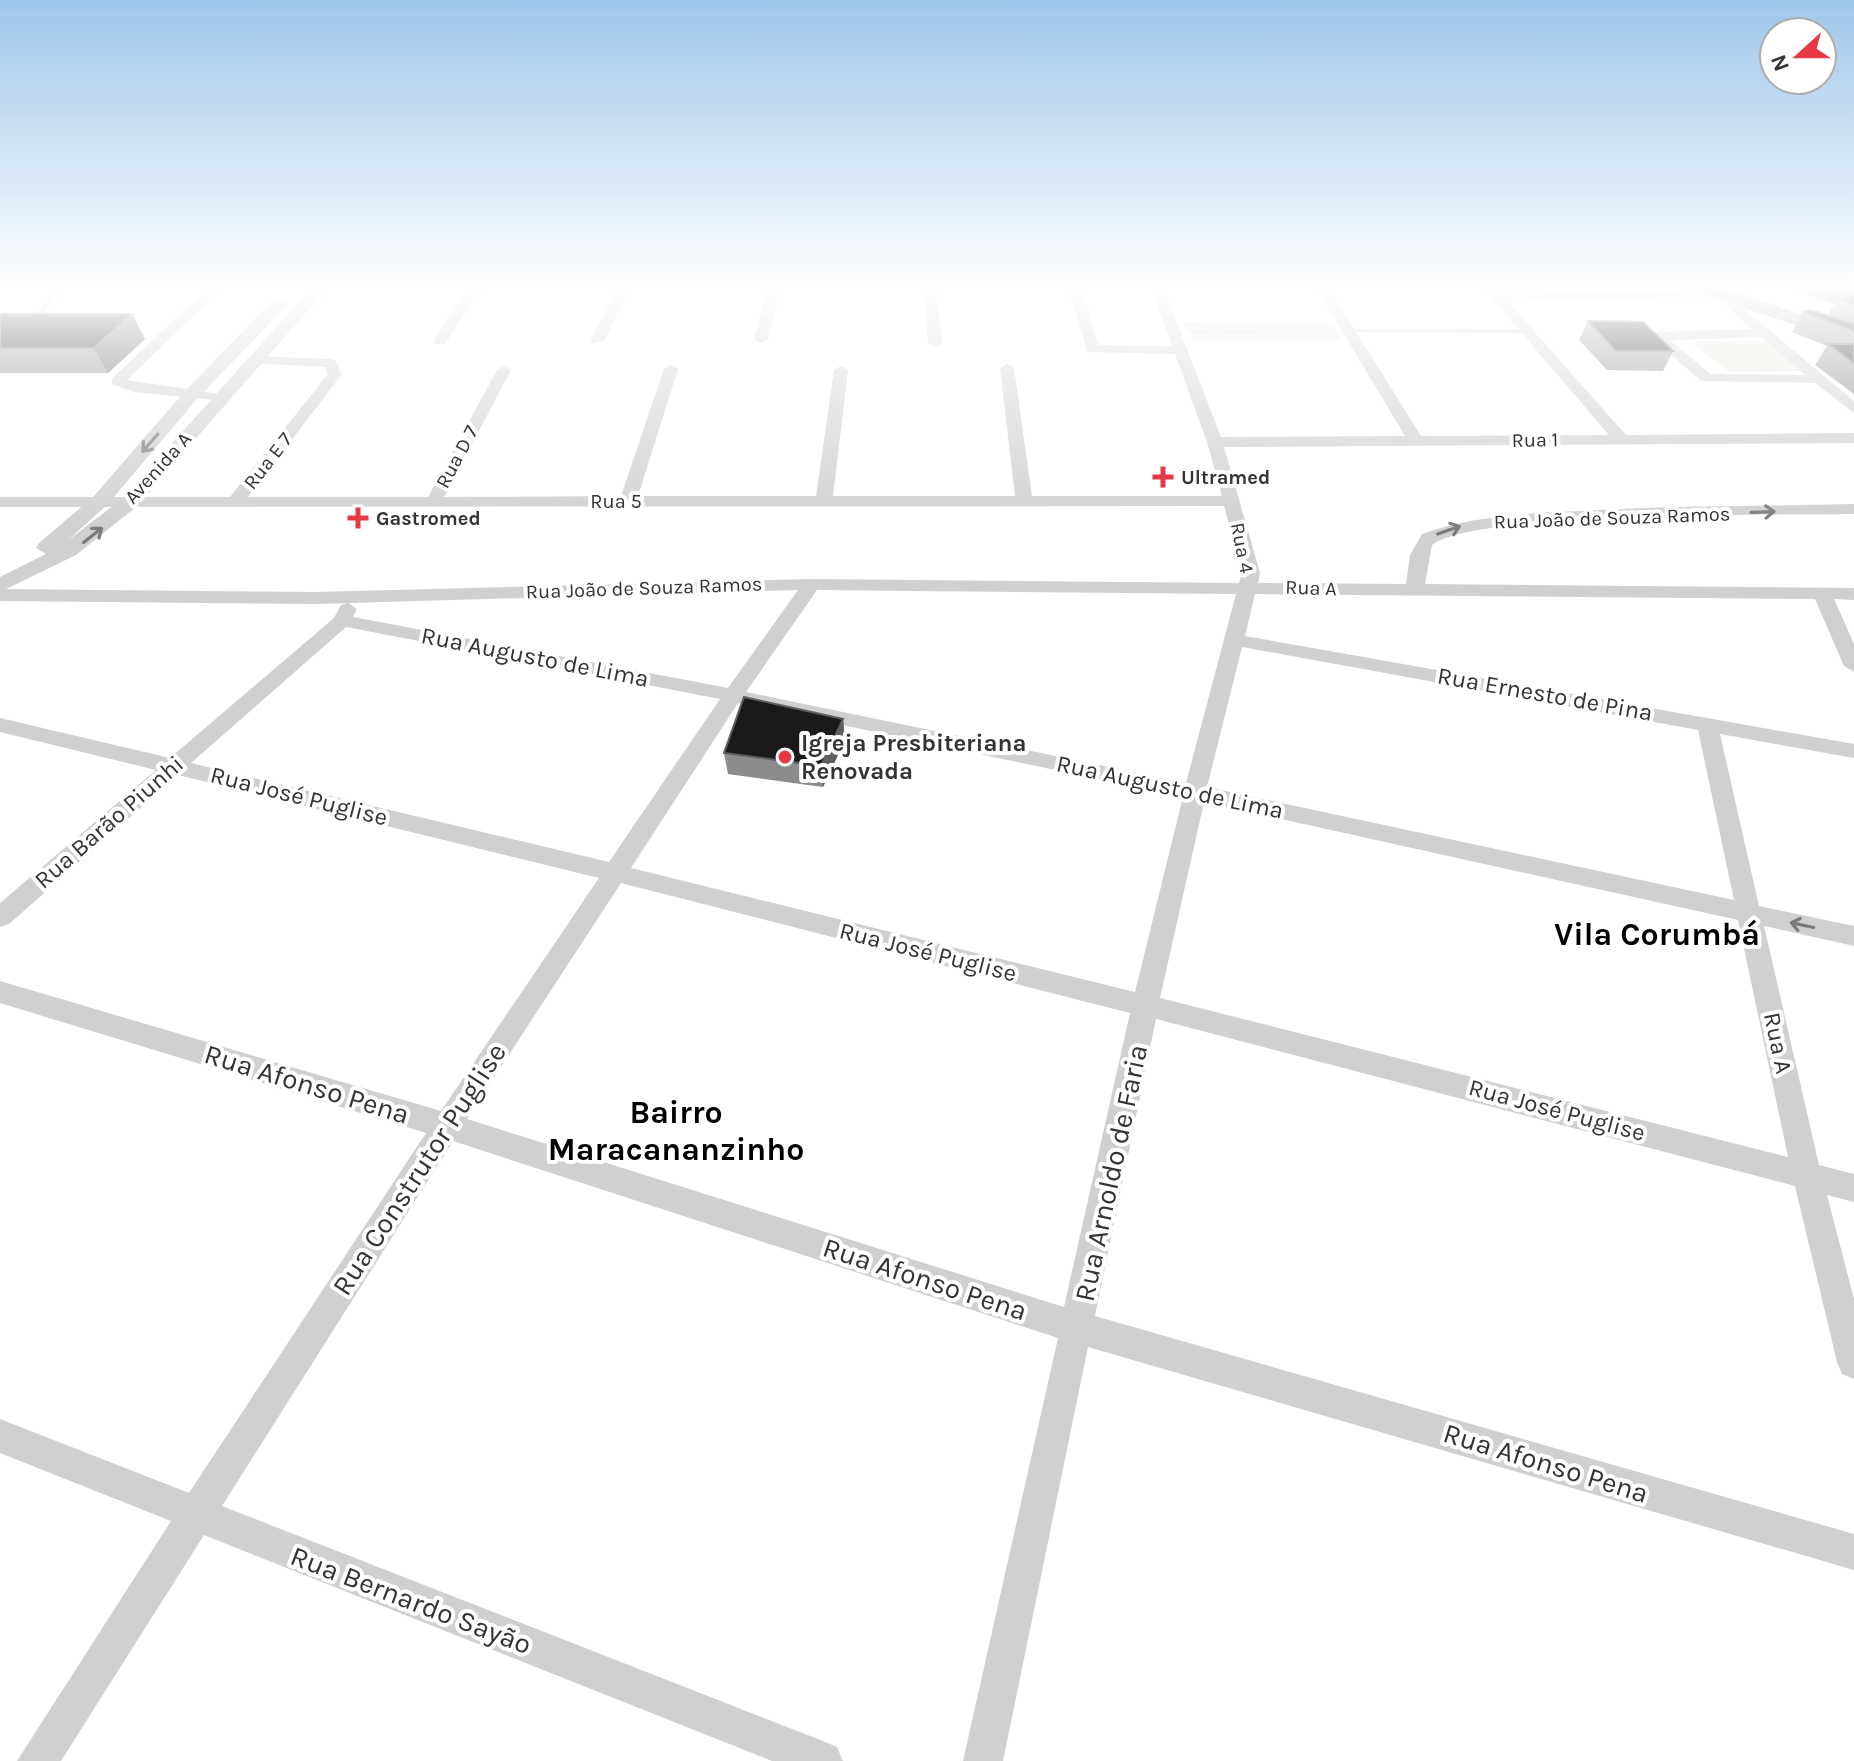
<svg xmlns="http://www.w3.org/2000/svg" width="1854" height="1761" viewBox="0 0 1854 1761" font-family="Karla,sans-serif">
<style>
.green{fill:#e6ecdf}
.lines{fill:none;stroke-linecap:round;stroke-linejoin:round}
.path{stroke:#cdcdcd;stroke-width:3;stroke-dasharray:2 2;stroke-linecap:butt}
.service{fill:#d0d0d0;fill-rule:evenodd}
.minor{fill:#d0d0d0;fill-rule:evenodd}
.tertiary{fill:#d0d0d0;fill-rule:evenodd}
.primary{fill:#ababab;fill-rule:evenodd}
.wall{fill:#8c8c8c}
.shaded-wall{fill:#5f5f5f}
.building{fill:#1a1a1a;stroke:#5f5f5f;stroke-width:2}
.oneway{stroke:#7a7a7a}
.poi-dot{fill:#e63946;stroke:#fff;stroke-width:3}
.labels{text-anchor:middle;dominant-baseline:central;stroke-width:8;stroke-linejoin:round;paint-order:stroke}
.far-street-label{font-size:20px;fill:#333;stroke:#fff}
.far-poi-label{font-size:20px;font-weight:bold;fill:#333;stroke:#fff;text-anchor:start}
.street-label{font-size:24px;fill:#333;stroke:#fff}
.poi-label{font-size:24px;font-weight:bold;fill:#333;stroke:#fff;text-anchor:start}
.near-street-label{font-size:28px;fill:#333;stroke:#fff}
.district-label{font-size:32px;font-weight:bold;fill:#000;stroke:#fff}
</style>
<rect width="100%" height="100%" fill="#fff"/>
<!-- green -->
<g class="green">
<polygon points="1182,322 1333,323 1341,340 1194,340"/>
<polygon points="1699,341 1764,342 1773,345 1802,371 1730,372 1693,344"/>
</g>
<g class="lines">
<!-- path -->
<path class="path" d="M1194,332C1233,335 1270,328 1309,332L1310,327L1328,332"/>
<!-- service -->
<g class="service">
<polygon points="61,284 67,284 42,314 54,316 54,318 35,316 35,314"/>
<polygon points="1349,329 1528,329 1531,331 1528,333 1347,332 1347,330"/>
</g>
<!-- minor -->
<g class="minor">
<polygon points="213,284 226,284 127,380 220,394 227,398 225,401 134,392 112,384 112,378"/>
<polygon points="472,284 484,284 445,344 435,344 433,341"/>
<polygon points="620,284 632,284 604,341 592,344 590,341"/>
<polygon points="769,284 781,284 768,339 761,343 754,339"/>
<polygon points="923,284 935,284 942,343 935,347 928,343"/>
<path d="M1068,284H1080L1098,345L1172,346L1150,284H1162L1221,437L1405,436L1314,284H1326L1421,436L1609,435L1480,284H1492L1502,294L1725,290L1732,299L1854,401V413L1815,383L1701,381L1650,336L1657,332L1751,329L1717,297L1508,302L1626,435L1854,433V443L1224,447L1260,573L1258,583L1406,584L1410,555L1422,534C1477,514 1538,513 1597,510C1683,506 1768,506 1854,504V514C1784,515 1474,511 1432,545L1425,584L1854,588V600L1834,599L1854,644V672L1844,666L1815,599L1255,594L1245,636L1854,744V758L1720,734L1759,906L1854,926V946L1764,926L1819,1165L1854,1174V1202L1827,1195L1854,1299V1379L1842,1374L1837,1362L1795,1186L1156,1019L1095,1316L1854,1534V1570L1088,1347L1003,1761H963L1058,1338L453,1141L222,1506L823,1741L837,1747L843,1761H772L204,1535L61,1761H17L171,1521L0,1453V1419L189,1493L426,1133L0,1003V981L441,1111L599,878L178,775L9,924L0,927V903L156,770L0,732V718L170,758L334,618L341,605L348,603L357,609L353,617L728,688L798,590L316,604L0,601V589L316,592L812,579L1239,583L1242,573L1224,506L0,507V497H230L328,374L325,367L251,363V357L256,356L330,359L335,360L342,374L248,497H428L497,370L504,366L511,370L444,497L621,496L664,369L671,365L678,369L638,496H816L834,370L841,366L848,370L833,496H1015L1000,368L1007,364L1014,368L1032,496H1222L1207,442L1175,354L1087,352ZM1761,337L1805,375L1710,374L1670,340ZM817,590L1236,594L1186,783L746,692ZM346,627L720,699L609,862L191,763ZM1242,647L1698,730L1734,900L1207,787ZM738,703L1183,797L1135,992L631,868ZM1204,802L1738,920L1788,1157L1160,998ZM621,883L1130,1013L1064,1307L467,1119Z"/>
</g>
<!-- tertiary -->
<polygon class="tertiary" points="315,284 331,284 136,507 76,555 0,592 0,577 46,554 36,548 39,543 93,497 185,391 275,299 287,299 287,305 197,399 107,505 67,541 122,499"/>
<!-- primary -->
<polygon class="primary" points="1684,284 1710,284 1854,332 1854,345 1686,288"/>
</g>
<!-- wall -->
<g class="wall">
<polygon points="1789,284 1854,284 1854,394 1815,365 1827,346 1792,332 1803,312 1828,315 1834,304 1799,292"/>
<polygon points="0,314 132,314 145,339 108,373 0,373"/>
<polygon points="1588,321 1673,351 1663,371 1607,370 1579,340"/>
<polygon points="843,719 845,740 823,787 728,774 724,753"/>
</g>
<!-- shaded-wall -->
<g class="shaded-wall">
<polygon points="132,314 145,339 108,373 94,348"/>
<polygon points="843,719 845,740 823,787 821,766"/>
</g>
<!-- building -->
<g class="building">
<polygon points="1854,293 1854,305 1837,299"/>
<polygon points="1811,310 1854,324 1854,331 1803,312"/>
<polygon points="0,314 132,314 94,348 0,348"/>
<polygon points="1588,321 1643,322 1673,351 1616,351"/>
<polygon points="1828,344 1854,344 1854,363"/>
<polygon points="744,697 843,719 821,766 724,753"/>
</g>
<!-- one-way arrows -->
<defs><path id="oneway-shaft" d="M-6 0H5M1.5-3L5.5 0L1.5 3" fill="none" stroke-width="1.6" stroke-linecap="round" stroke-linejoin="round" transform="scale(2)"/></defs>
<g class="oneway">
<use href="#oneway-shaft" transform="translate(150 443) rotate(131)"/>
<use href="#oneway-shaft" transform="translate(1763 512) rotate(-2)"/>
<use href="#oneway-shaft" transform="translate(1449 530) rotate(-19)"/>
<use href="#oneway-shaft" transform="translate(93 535) rotate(-38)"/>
<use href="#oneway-shaft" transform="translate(1802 925) rotate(-168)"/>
</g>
<!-- sky -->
<linearGradient id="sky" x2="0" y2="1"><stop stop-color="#9ec6ea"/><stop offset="0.54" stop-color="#fff"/><stop offset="1" stop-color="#fff" stop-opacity="0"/></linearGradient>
<rect width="1854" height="530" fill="url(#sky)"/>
<!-- markers -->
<g class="poi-dot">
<path d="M1159 465h8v8h8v8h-8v8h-8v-8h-8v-8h8z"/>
<path d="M354 506h8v8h8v8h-8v8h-8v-8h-8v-8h8z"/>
<circle cx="785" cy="757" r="8"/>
</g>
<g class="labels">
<!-- far-street labels -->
<g class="far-street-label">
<text transform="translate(1535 440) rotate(-1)">Rua 1</text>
<text transform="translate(457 457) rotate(-62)">Rua D 7</text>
<text transform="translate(268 461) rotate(-52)">Rua E 7</text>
<text transform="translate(158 468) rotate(-48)">Avenida A</text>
<text x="616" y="501">Rua 5</text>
<text transform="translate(1612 518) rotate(-2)">Rua João de Souza Ramos</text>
<text transform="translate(1242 548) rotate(79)">Rua 4</text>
<text transform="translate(644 588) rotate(-2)">Rua João de Souza Ramos</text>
<text transform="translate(1311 588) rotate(2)">Rua A</text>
</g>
<!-- far-poi labels -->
<g class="far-poi-label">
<text x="1181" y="477">Ultramed</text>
<text x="376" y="518">Gastromed</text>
</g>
<!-- street labels -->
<g class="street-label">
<text transform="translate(535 657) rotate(11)">Rua Augusto de Lima</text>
<text transform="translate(1545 694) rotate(10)">Rua Ernesto de Pina</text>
<text transform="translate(1170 787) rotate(12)">Rua Augusto de Lima</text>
<text transform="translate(299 796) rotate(14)">Rua José Puglise</text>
<text transform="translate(109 822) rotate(-41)">Rua Barão Piunhi</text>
<text transform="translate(928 952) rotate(14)">Rua José Puglise</text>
<text transform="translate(1778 1043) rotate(78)">Rua A</text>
<text transform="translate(1557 1110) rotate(15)">Rua José Puglise</text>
</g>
<!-- poi labels -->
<g class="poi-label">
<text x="801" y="743">Igreja Presbiteriana<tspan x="801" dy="28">Renovada</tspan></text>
</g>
<!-- near-street labels -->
<g class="near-street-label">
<text transform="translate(307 1084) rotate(17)">Rua Afonso Pena</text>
<text transform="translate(419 1169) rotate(-57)">Rua Construtor Puglise</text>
<text transform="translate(1111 1173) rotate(-78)">Rua Arnoldo de Faria</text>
<text transform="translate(925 1279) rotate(18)">Rua Afonso Pena</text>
<text transform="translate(1546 1463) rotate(17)">Rua Afonso Pena</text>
<text transform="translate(411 1600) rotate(21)">Rua Bernardo Sayão</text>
</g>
<!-- district labels -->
<g class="district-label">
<text x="1657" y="934">Vila Corumbá</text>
<text x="676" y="1112">Bairro<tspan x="676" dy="37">Maracananzinho</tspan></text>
</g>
</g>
<!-- north arrow -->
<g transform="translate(1798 56) rotate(249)"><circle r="38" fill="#ffffff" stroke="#adadad" stroke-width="2"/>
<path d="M0-6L14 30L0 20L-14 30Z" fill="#e63946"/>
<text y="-12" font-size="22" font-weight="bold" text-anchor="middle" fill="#333333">N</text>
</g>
</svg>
